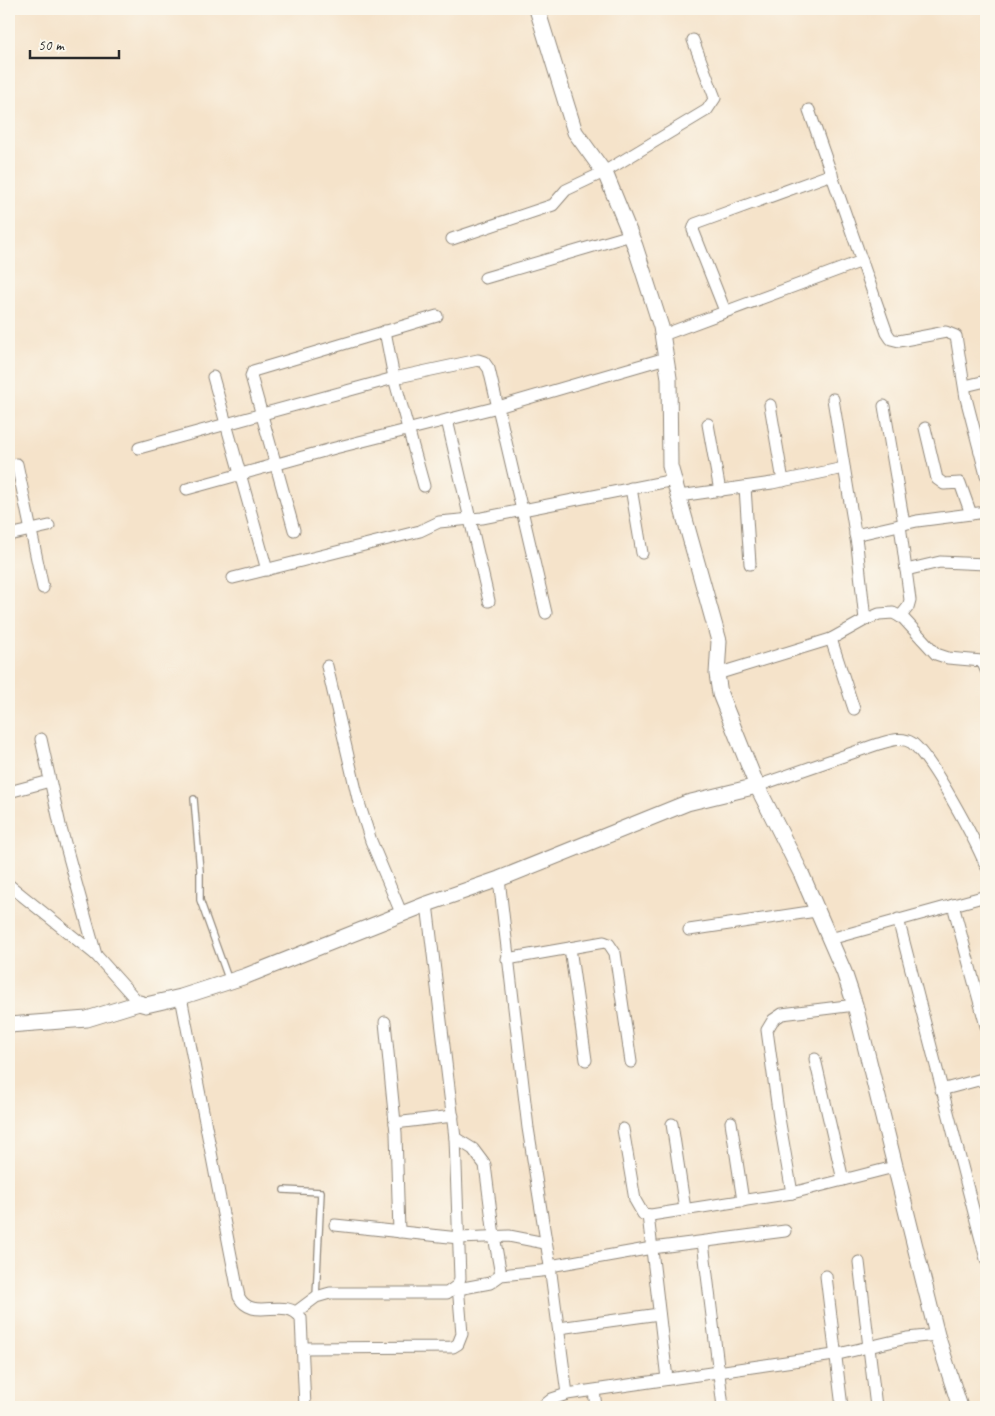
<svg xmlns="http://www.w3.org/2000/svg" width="995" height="1416" viewBox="0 0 995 1416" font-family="Caveat,sans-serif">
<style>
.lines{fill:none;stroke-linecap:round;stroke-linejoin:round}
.service-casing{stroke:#90877a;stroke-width:8}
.minor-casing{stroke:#90877a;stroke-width:13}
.tertiary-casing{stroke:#90877a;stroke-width:17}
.service{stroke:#fff;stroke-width:5.5}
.minor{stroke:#fff;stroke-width:11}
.tertiary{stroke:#fff;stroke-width:15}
</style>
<rect width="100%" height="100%" fill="#fbf7ec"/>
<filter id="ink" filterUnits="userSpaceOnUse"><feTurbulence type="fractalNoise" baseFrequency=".02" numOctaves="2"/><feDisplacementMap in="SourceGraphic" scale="10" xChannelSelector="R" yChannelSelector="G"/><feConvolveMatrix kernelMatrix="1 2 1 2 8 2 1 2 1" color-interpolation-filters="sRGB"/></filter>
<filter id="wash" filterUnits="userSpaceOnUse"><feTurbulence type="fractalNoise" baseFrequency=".0096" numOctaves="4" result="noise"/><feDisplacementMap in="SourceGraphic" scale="20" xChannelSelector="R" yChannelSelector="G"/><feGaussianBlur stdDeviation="1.12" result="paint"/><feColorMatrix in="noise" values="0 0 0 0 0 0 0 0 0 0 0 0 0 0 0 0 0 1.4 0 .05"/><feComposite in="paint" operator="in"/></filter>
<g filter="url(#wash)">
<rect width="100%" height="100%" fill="#f5e3ca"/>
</g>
<g filter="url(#ink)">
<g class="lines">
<!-- service casing -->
<g class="service-casing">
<g id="service">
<polyline points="194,799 200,871 200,900 229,981"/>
<polyline points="284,1190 321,1192 316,1297"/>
</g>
</g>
<!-- minor casing -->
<g class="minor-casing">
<g id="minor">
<polyline points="809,110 887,333 891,339 899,341 946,332 956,336 966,398 986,475"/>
<polyline points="452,239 553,205 566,190 604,172 707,110 715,98 693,40"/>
<polyline points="485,278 631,235"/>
<polyline points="725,311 693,230 695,224 832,174"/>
<polyline points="385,331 394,378 424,486"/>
<polyline points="663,335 862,261"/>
<polyline points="213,377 267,570"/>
<polyline points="965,386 986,381"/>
<polyline points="833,399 857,545 865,620"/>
<polyline points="770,405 783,481"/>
<polyline points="884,406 904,524"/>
<polyline points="447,420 489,601"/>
<polyline points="708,424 720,491"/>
<polyline points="925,428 937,479 944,484 960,483 971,514"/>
<polyline points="139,448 394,378 478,360 484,362 489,369 546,613"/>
<polyline points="17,464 43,588"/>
<polyline points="745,487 750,564"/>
<polyline points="631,488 642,553"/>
<polyline points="187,489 335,448 498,407 666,358"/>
<polyline points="679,496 772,483 844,468"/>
<polyline points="294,530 251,376 253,371 437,316"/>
<polyline points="9,535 49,526"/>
<polyline points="855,535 917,521 986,512"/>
<polyline points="906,570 940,562 986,564"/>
<polyline points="233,578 420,531 439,522 482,518 674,480"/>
<polyline points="900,617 908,607 910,600 900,525"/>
<polyline points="831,639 854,709"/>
<polyline points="327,666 359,803 371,841 402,915"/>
<polyline points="717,674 831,639 865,620 879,614 893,613 903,618 936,654 948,658 982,661 986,670"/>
<polyline points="41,739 60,825 96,955"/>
<path d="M757,786L878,744C889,741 902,736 912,743C932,758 975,840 986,866"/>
<polyline points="9,792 50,781"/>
<polyline points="499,879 528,1128 550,1266 567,1394"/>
<polyline points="9,885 96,955 139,1003"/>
<polyline points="953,905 986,1026"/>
<polyline points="898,919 986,1259"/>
<polyline points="689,930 816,911"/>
<polyline points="830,939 986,896"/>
<polyline points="570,948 586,1060"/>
<polyline points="507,959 604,942 609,944 615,953 631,1062"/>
<path d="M181,997L239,1297C253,1323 285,1295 301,1318L305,1407"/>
<polyline points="385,1022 396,1133 399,1232"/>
<polyline points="815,1059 843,1180"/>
<polyline points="941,1090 986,1078"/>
<polyline points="731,1122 743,1201"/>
<polyline points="395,1123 453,1116"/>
<polyline points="672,1124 685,1209"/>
<polyline points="623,1129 635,1200 643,1214 651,1215 792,1193 894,1167"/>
<polyline points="455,1138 473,1149 485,1165 494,1236 501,1275"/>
<polyline points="792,1193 779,1118 767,1030 773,1020 782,1014 855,1005"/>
<polyline points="648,1215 667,1379"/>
<polyline points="335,1225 459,1238 509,1236 545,1243"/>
<polyline points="703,1242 723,1407"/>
<polyline points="859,1262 876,1407"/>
<polyline points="550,1266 652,1248 785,1231"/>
<polyline points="826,1276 842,1407"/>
<polyline points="458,1289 490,1283 501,1275 551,1270"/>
<polyline points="296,1312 316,1297 330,1293 447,1293 458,1285 460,1278 455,1138 427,904"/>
<polyline points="559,1328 659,1314"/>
<polyline points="302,1348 453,1347 458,1344 462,1334 458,1285"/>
<polyline points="594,1391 596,1407"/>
<polyline points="542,1407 552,1399 567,1394 834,1355 907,1338 937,1335"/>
</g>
</g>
<!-- tertiary casing -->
<g class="tertiary-casing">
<g id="tertiary">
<polyline points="537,9 575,132 606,175 635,246 661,327 669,378 670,466 719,641 717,674 720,694 757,786 801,873 844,972 855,1005 937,1335 960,1407"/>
<polyline points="9,1025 87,1019 139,1003 146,1005 181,997 246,976 427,904 499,879 687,803 757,786"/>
</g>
</g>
<!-- service -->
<use href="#service" class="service"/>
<!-- minor -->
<use href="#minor" class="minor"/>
<!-- tertiary -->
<use href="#tertiary" class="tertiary"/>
</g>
</g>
<!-- margin -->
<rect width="995" height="1416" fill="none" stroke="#fbf7ec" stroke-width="30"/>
<!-- scale -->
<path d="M30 50v8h89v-8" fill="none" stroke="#2b2b2b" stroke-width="2.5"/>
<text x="38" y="50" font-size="15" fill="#2b2b2b" stroke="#fbf7ec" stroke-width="4" paint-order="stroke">50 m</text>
</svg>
